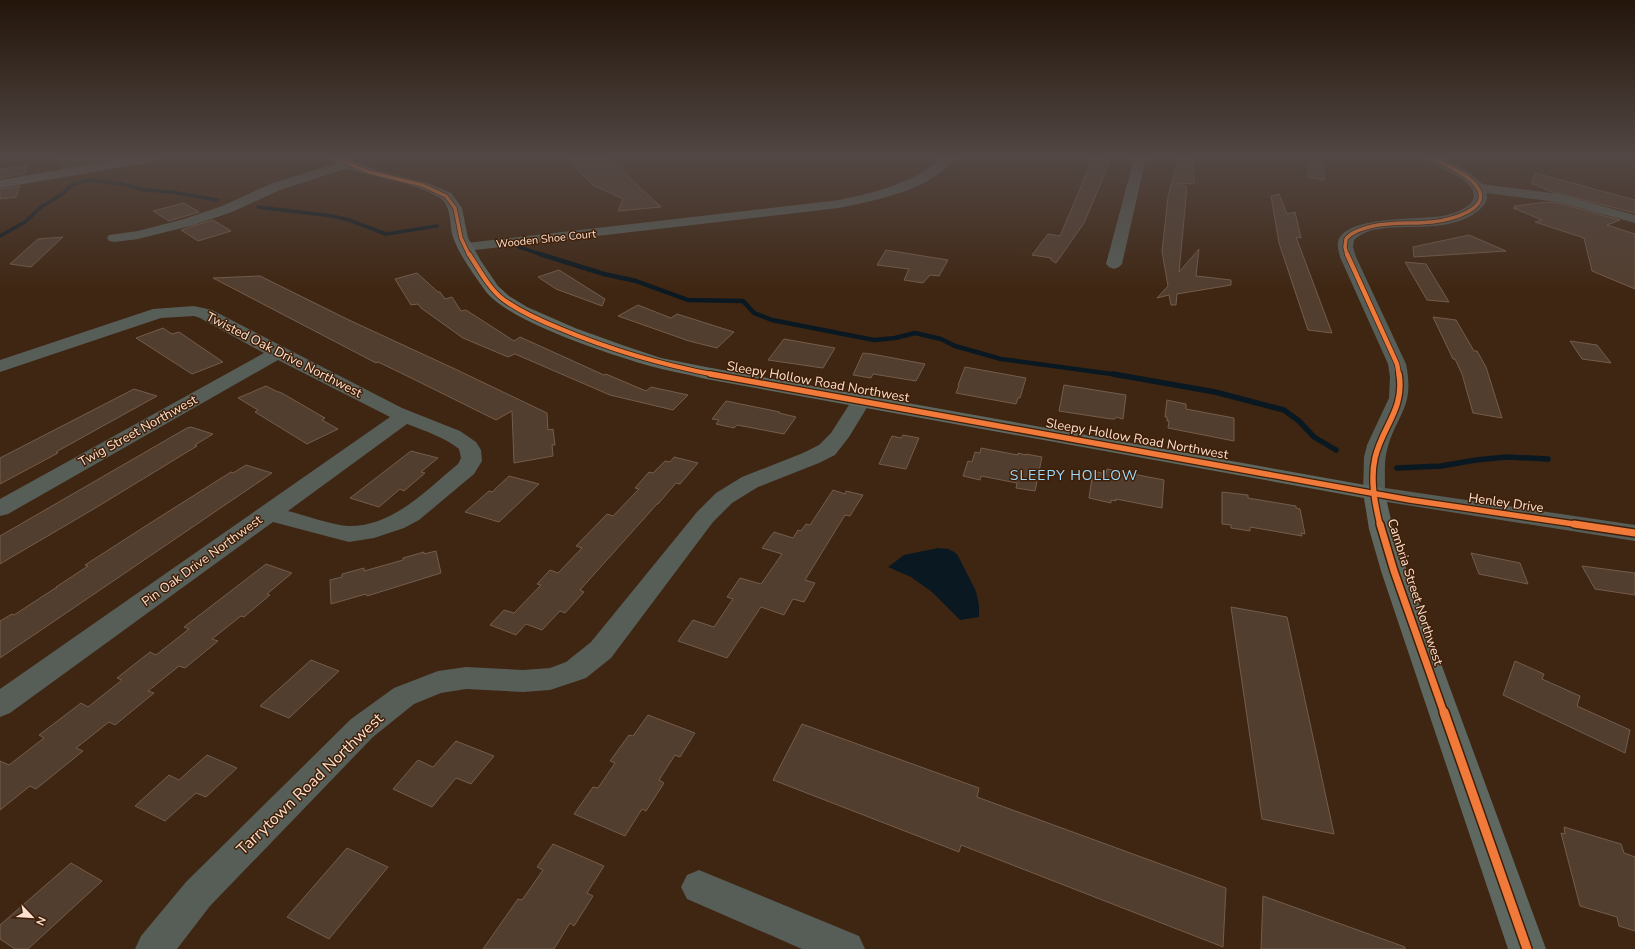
<svg xmlns="http://www.w3.org/2000/svg" width="1635" height="949" viewBox="0 0 1635 949" font-family="'Nunito Sans',sans-serif">
<style>
.green{fill:#42431d}
.water{fill:#0a1921}
.lines{fill:none;stroke-linecap:round;stroke-linejoin:round}
.stream-far2{stroke:#0a1921;stroke-width:3.5}
.stream-far1{stroke:#0a1921;stroke-width:4.5}
.stream{stroke:#0a1921;stroke-width:5.5}
.building{fill:#523e2f;stroke:#745c4b}
.street{fill:#575d57;fill-rule:evenodd}
.secondary{fill:#5e6760;fill-rule:evenodd}
.cycleway-far4-casing{stroke:#3f1f08;stroke-width:5}
.cycleway-far3-casing{stroke:#3f1f08;stroke-width:6}
.cycleway-far2-casing{stroke:#3f1f08;stroke-width:8}
.cycleway-far1-casing{stroke:#3f1f08;stroke-width:10}
.cycleway-casing{stroke:#3f1f08;stroke-width:12}
.cycleway-far4{stroke:#f17a3a;stroke-width:3.5}
.cycleway-far3{stroke:#f17a3a;stroke-width:4.5}
.cycleway-far2{stroke:#f17a3a;stroke-width:5.5}
.cycleway-far1{stroke:#f17a3a;stroke-width:7}
.cycleway{stroke:#f17a3a;stroke-width:9}
.labels{text-anchor:middle;dominant-baseline:central;stroke-width:3;stroke-linejoin:round;paint-order:stroke}
.far-street-label{font-size:11px;fill:#fde0ce;stroke:#3f1f08}
.street-label{font-size:13px;fill:#fde0ce;stroke:#3f1f08}
.neighbourhood-label{font-size:14px;letter-spacing:1px;fill:#9ddcff;stroke:#3f1f08}
.near-street-label{font-size:16px;fill:#fde0ce;stroke:#3f1f08}
</style>
<rect width="100%" height="100%" fill="#3f2612"/>
<!-- green -->
<polygon class="green" points="61,158 139,158 60,173"/>
<!-- water -->
<polygon class="water" points="938,548 949,549 957,554 976,591 979,605 979,617 960,620 932,592 911,577 888,567 904,555"/>
<g class="lines">
<!-- stream-far2 -->
<g class="stream-far2">
<polyline points="258,207 332,216 349,220 386,234 437,226"/>
<polyline points="0,236 25,222 41,207 62,194 73,184 91,180 121,184 146,190 172,192 217,200"/>
<polyline points="519,247 543,255"/>
</g>
<!-- stream-far1 -->
<polyline class="stream-far1" points="540,254 604,274 636,281 688,300 743,301 754,313 772,320 874,340 895,338 915,333 941,339 955,346 1001,359 1119,375"/>
<!-- stream -->
<g class="stream">
<polyline points="1113,374 1215,392 1284,410 1299,421 1314,437 1336,450"/>
<polyline points="1397,468 1441,466 1476,460 1507,457 1548,459"/>
</g>
</g>
<!-- building -->
<g class="building">
<polygon points="566,158 608,158 661,207 618,211 623,199 593,185"/>
<polygon points="1093,158 1110,161 1084,223 1056,263 1051,260 1051,258 1032,255 1048,234 1060,236"/>
<polygon points="1178,158 1193,158 1194,184 1178,183 1187,187 1179,272 1199,249 1196,276 1231,280 1231,285 1177,294 1176,305 1171,305 1169,295 1157,298 1168,286 1162,251 1168,197"/>
<polygon points="1309,162 1324,164 1324,180 1307,177"/>
<polygon points="28,165 24,174 0,178 0,169"/>
<polygon points="1535,173 1635,200 1635,213 1552,192 1531,183"/>
<polygon points="20,186 16,197 0,199 0,189"/>
<polygon points="1279,194 1287,214 1295,212 1301,238 1296,237 1332,333 1308,330 1279,243 1271,196"/>
<polygon points="1546,202 1558,203 1620,220 1607,225 1635,234 1635,289 1592,271 1584,238 1535,222 1542,220 1513,208 1517,208 1514,206"/>
<polygon points="184,203 199,212 169,221 153,211"/>
<polygon points="213,220 231,231 198,241 181,230"/>
<polygon points="1469,235 1506,251 1414,257 1413,247"/>
<polygon points="63,237 31,267 10,264 38,239"/>
<polygon points="886,250 942,259 948,260 939,276 930,275 923,283 904,280 909,269 877,265"/>
<polygon points="1405,262 1426,264 1449,302 1427,300"/>
<polygon points="559,270 605,299 602,306 556,289 538,277"/>
<polygon points="417,273 438,292 440,292 445,299 452,297 461,311 466,310 514,341 520,337 604,375 606,374 646,391 651,387 688,395 673,410 610,395 515,354 508,357 463,338 421,308 418,304 411,305 395,279"/>
<polygon points="260,276 349,320 455,369 547,413 548,430 553,429 555,445 552,445 553,456 514,463 512,411 496,420 401,373 378,362 376,363 213,278"/>
<polygon points="638,305 671,318 677,314 734,332 717,348 689,341 618,316"/>
<polygon points="1433,317 1456,320 1474,351 1477,351 1486,367 1502,418 1473,413 1462,374 1455,359 1453,359"/>
<polygon points="163,328 172,334 179,332 223,362 192,374 136,338"/>
<polygon points="784,339 835,348 823,368 768,360"/>
<polygon points="1570,341 1597,345 1611,363 1582,359"/>
<polygon points="863,353 872,354 925,364 916,381 873,374 871,378 853,375"/>
<polygon points="965,367 1026,378 1020,398 1018,398 1016,404 956,393 959,385 958,385"/>
<polygon points="1064,385 1126,395 1123,419 1116,417 1115,419 1111,419 1059,411"/>
<polygon points="266,386 278,392 280,392 325,418 322,420 338,429 307,444 255,412 258,410 238,398"/>
<polygon points="134,389 157,396 56,452 58,453 0,484 0,458"/>
<polygon points="1167,400 1186,404 1186,409 1234,418 1234,441 1168,428 1169,421 1167,421 1167,417 1165,417"/>
<polygon points="726,401 780,412 779,413 796,417 784,434 737,425 734,428 716,424 719,420 712,419"/>
<polygon points="191,427 213,434 195,445 197,446 97,507 0,564 0,536 187,428"/>
<polygon points="903,435 919,438 906,469 879,464 892,436 901,438"/>
<polygon points="981,448 1018,455 1018,453 1026,455 1026,454 1042,457 1035,491 1016,488 1017,483 981,476 980,480 963,476 968,461 972,462 975,452 980,453"/>
<polygon points="411,451 438,458 421,472 425,473 404,491 400,489 379,507 350,498"/>
<polygon points="674,457 698,463 680,484 676,483 658,504 657,504 580,590 584,592 565,613 560,611 542,630 526,624 516,635 490,625 504,610 514,613 541,585 537,584 550,570 558,573 582,548 576,546 607,514 613,516 639,489 635,488 649,472 653,473 665,461 670,462"/>
<polygon points="246,465 272,473 0,658 0,621 12,614 14,615 57,587 56,587 88,566 85,565 155,520 231,472 233,473"/>
<polygon points="1107,469 1164,480 1162,508 1116,499 1116,501 1111,500 1111,503 1089,498 1093,471 1106,474"/>
<polygon points="509,476 539,484 499,522 465,512 489,491 492,492"/>
<polygon points="833,490 845,494 846,491 863,495 850,516 845,515 805,580 815,583 804,602 793,599 784,615 761,607 727,658 678,641 693,620 714,627 733,599 727,597 740,578 761,584 782,554 762,548 774,532 793,538 798,530 801,531 806,524 810,525"/>
<polygon points="1222,492 1248,495 1248,498 1296,506 1296,508 1300,509 1305,534 1301,533 1302,536 1250,527 1250,531 1231,528 1231,525 1222,524"/>
<polygon points="436,551 441,573 367,596 366,594 331,604 330,580 342,577 342,574 364,568 364,571 403,560 403,558 424,552 424,554"/>
<polygon points="1471,553 1520,563 1528,584 1479,574"/>
<polygon points="266,564 292,573 267,594 270,595 244,617 241,616 212,639 218,641 185,668 179,666 148,691 154,693 115,725 109,722 76,748 83,751 36,789 30,786 0,810 0,761 9,765 44,738 39,735 81,703 88,707 122,680 117,678 150,652 156,655 189,629 184,627"/>
<polygon points="1582,566 1635,573 1635,595 1595,589"/>
<polygon points="1231,607 1287,617 1334,834 1262,819"/>
<polygon points="311,660 339,671 289,718 260,706"/>
<polygon points="1515,661 1544,674 1542,679 1580,696 1577,706 1630,730 1625,753 1503,695"/>
<polygon points="648,715 695,733 680,757 675,755 659,780 664,783 646,811 642,809 625,836 574,814 593,787 598,788 615,763 610,761 629,735 633,736"/>
<polygon points="802,724 979,788 977,797 1226,888 1223,947 961,845 959,852 773,780"/>
<polygon points="456,741 494,756 471,784 456,778 432,807 393,789 418,760 433,767"/>
<polygon points="207,755 237,768 206,797 196,793 165,821 135,806 169,775 179,780"/>
<polygon points="1564,827 1621,844 1624,853 1635,857 1635,931 1619,926 1617,917 1580,906 1561,833 1565,834"/>
<polygon points="553,844 604,866 587,893 593,896 574,926 570,923 554,949 483,949 518,899 522,900 543,870 537,867"/>
<polygon points="347,848 388,867 329,939 287,917"/>
<polygon points="71,863 102,881 28,949 15,949 0,939 0,925"/>
<polygon points="1263,896 1405,947 1405,949 1261,949"/>
</g>
<g class="lines">
<!-- street -->
<g class="street">
<path d="M941,158H955C930,191 876,200 839,208L466,251L461,250L459,247L461,244L466,243L839,200C876,192 912,184 941,158Z"/>
<polygon points="1134,158 1146,158 1122,264 1119,267 1114,269 1109,267 1106,264"/>
<path d="M1426,158H1442L1470,173L1482,184L1559,194L1635,215V223L1558,202L1486,193C1489,200 1484,206 1478,211C1448,234 1407,223 1373,230C1365,232 1360,235 1354,240L1353,247L1356,257L1406,364C1415,408 1397,413 1387,450C1384,462 1385,475 1385,488L1635,525V541L1374,500L1366,498L1363,493L1364,457L1367,445L1389,398L1390,377L1388,364L1340,257C1339,252 1337,247 1338,242C1345,214 1424,221 1447,215C1455,213 1462,210 1469,205C1474,201 1475,195 1472,189C1462,173 1436,170 1426,158Z"/>
<polygon points="347,160 351,161 353,164 351,167 280,190 232,212 194,225 138,239 114,242 109,241 107,238 109,235 138,231 184,219 222,206 270,184"/>
<path d="M194,306L212,310L402,408L460,431L476,442L481,450L482,461L474,474L419,520L404,528L374,538L349,542L273,522L10,713L0,717V689L390,417L278,360L8,514L0,516V499L264,353L200,318L194,316L161,318L0,372V360L153,309ZM407,424C425,431 444,437 459,449L461,458L458,464C426,490 393,527 348,526C331,525 305,515 288,511Z"/>
<polygon points="861,395 868,397 871,401 849,437 835,455 819,463 758,487 732,503 713,522 611,658 586,678 550,690 523,692 466,689 441,693 414,704 373,737 210,906 177,949 135,949 141,936 186,882 351,719 394,688 438,671 466,667 523,670 550,668 566,662 591,642 697,512 716,493 742,477 803,453 819,445 831,433 854,397"/>
<polygon points="699,870 859,936 865,949 802,949 687,899 681,887 687,875"/>
</g>
<!-- secondary -->
<g class="secondary">
<polygon points="128,158 158,158 152,162 0,188 0,180"/>
<path d="M329,158H346L379,171L427,183L451,193L462,208L468,238L481,261L498,286L509,296L527,307L575,328L625,346L661,358L706,367L1382,488L1385,493L1393,529L1407,571L1546,949H1508L1381,571L1369,529L1364,498L706,379C687,374 668,371 650,366C612,355 505,321 484,289C473,273 459,255 453,237C449,224 452,206 440,198C415,182 374,179 345,167C340,165 333,163 329,158Z"/>
</g>
<!-- cycleway-far4 casing -->
<g class="cycleway-far4-casing">
<g id="cycleway-far4">
<polyline points="335,158 369,172 422,185 446,196 455,208 461,238 469,255"/>
<path d="M1347,255L1345,247L1346,239C1352,231 1364,228 1373,226C1392,222 1412,224 1432,222C1449,220 1498,209 1474,183C1463,172 1446,165 1432,158"/>
</g>
</g>
<!-- cycleway-far3 casing -->
<g class="cycleway-far3-casing">
<g id="cycleway-far3">
<path d="M469,254C479,269 489,289 504,300C521,312 541,321 561,329C611,350 663,365 716,375"/>
<polyline points="1347,254 1397,364 1399,375"/>
</g>
</g>
<!-- cycleway-far2 casing -->
<g class="cycleway-far2-casing">
<g id="cycleway-far2">
<polyline points="710,374 1410,500 1581,525"/>
<path d="M1380,525C1375,504 1370,480 1375,458C1382,427 1405,409 1399,374"/>
</g>
</g>
<!-- cycleway-far1 casing -->
<g class="cycleway-far1-casing">
<g id="cycleway-far1">
<polyline points="1380,524 1394,571 1444,713"/>
<polyline points="1574,524 1635,533"/>
</g>
</g>
<!-- cycleway casing -->
<g class="cycleway-casing">
<polyline id="cycleway" points="1444,712 1527,949"/>
</g>
<!-- cycleway-far4 -->
<use href="#cycleway-far4" class="cycleway-far4"/>
<!-- cycleway-far3 -->
<use href="#cycleway-far3" class="cycleway-far3"/>
<!-- cycleway-far2 -->
<use href="#cycleway-far2" class="cycleway-far2"/>
<!-- cycleway-far1 -->
<use href="#cycleway-far1" class="cycleway-far1"/>
<!-- cycleway -->
<use href="#cycleway" class="cycleway"/>
</g>
<!-- sky -->
<linearGradient id="sky" x2="0" y2="1"><stop stop-color="#23150a"/><stop offset="0.54" stop-color="#524744"/><stop offset="1" stop-color="#524744" stop-opacity="0"/></linearGradient>
<rect width="1635" height="291" fill="url(#sky)"/>
<g class="labels">
<!-- far-street labels -->
<g class="far-street-label">
<text transform="translate(546 239) rotate(-6)">Wooden Shoe Court</text>
</g>
<!-- street labels -->
<g class="street-label">
<text transform="translate(284 355) rotate(27)">Twisted Oak Drive Northwest</text>
<text transform="translate(818 382) rotate(10)">Sleepy Hollow Road Northwest</text>
<text transform="translate(138 431) rotate(-29)">Twig Street Northwest</text>
<text transform="translate(1137 439) rotate(10)">Sleepy Hollow Road Northwest</text>
<text transform="translate(1506 503) rotate(8)">Henley Drive</text>
<text transform="translate(202 561) rotate(-36)">Pin Oak Drive Northwest</text>
<text transform="translate(1415 592) rotate(72)">Cambria Street Northwest</text>
</g>
<!-- neighbourhood labels -->
<g class="neighbourhood-label">
<text x="1074" y="475">SLEEPY HOLLOW</text>
</g>
<!-- near-street labels -->
<g class="near-street-label">
<text transform="translate(310 784) rotate(-44)">Tarrytown Road Northwest</text>
</g>
</g>
<!-- north arrow -->
<g transform="translate(32 917) rotate(115)" stroke="#3f1f08" stroke-width="3" paint-order="stroke">
<path d="M0-3L7 15L0 10L-7 15Z" fill="#fde0ce"/>
<text y="-6" font-size="11" font-weight="bold" text-anchor="middle" fill="#fde0ce">N</text>
</g>
</svg>
